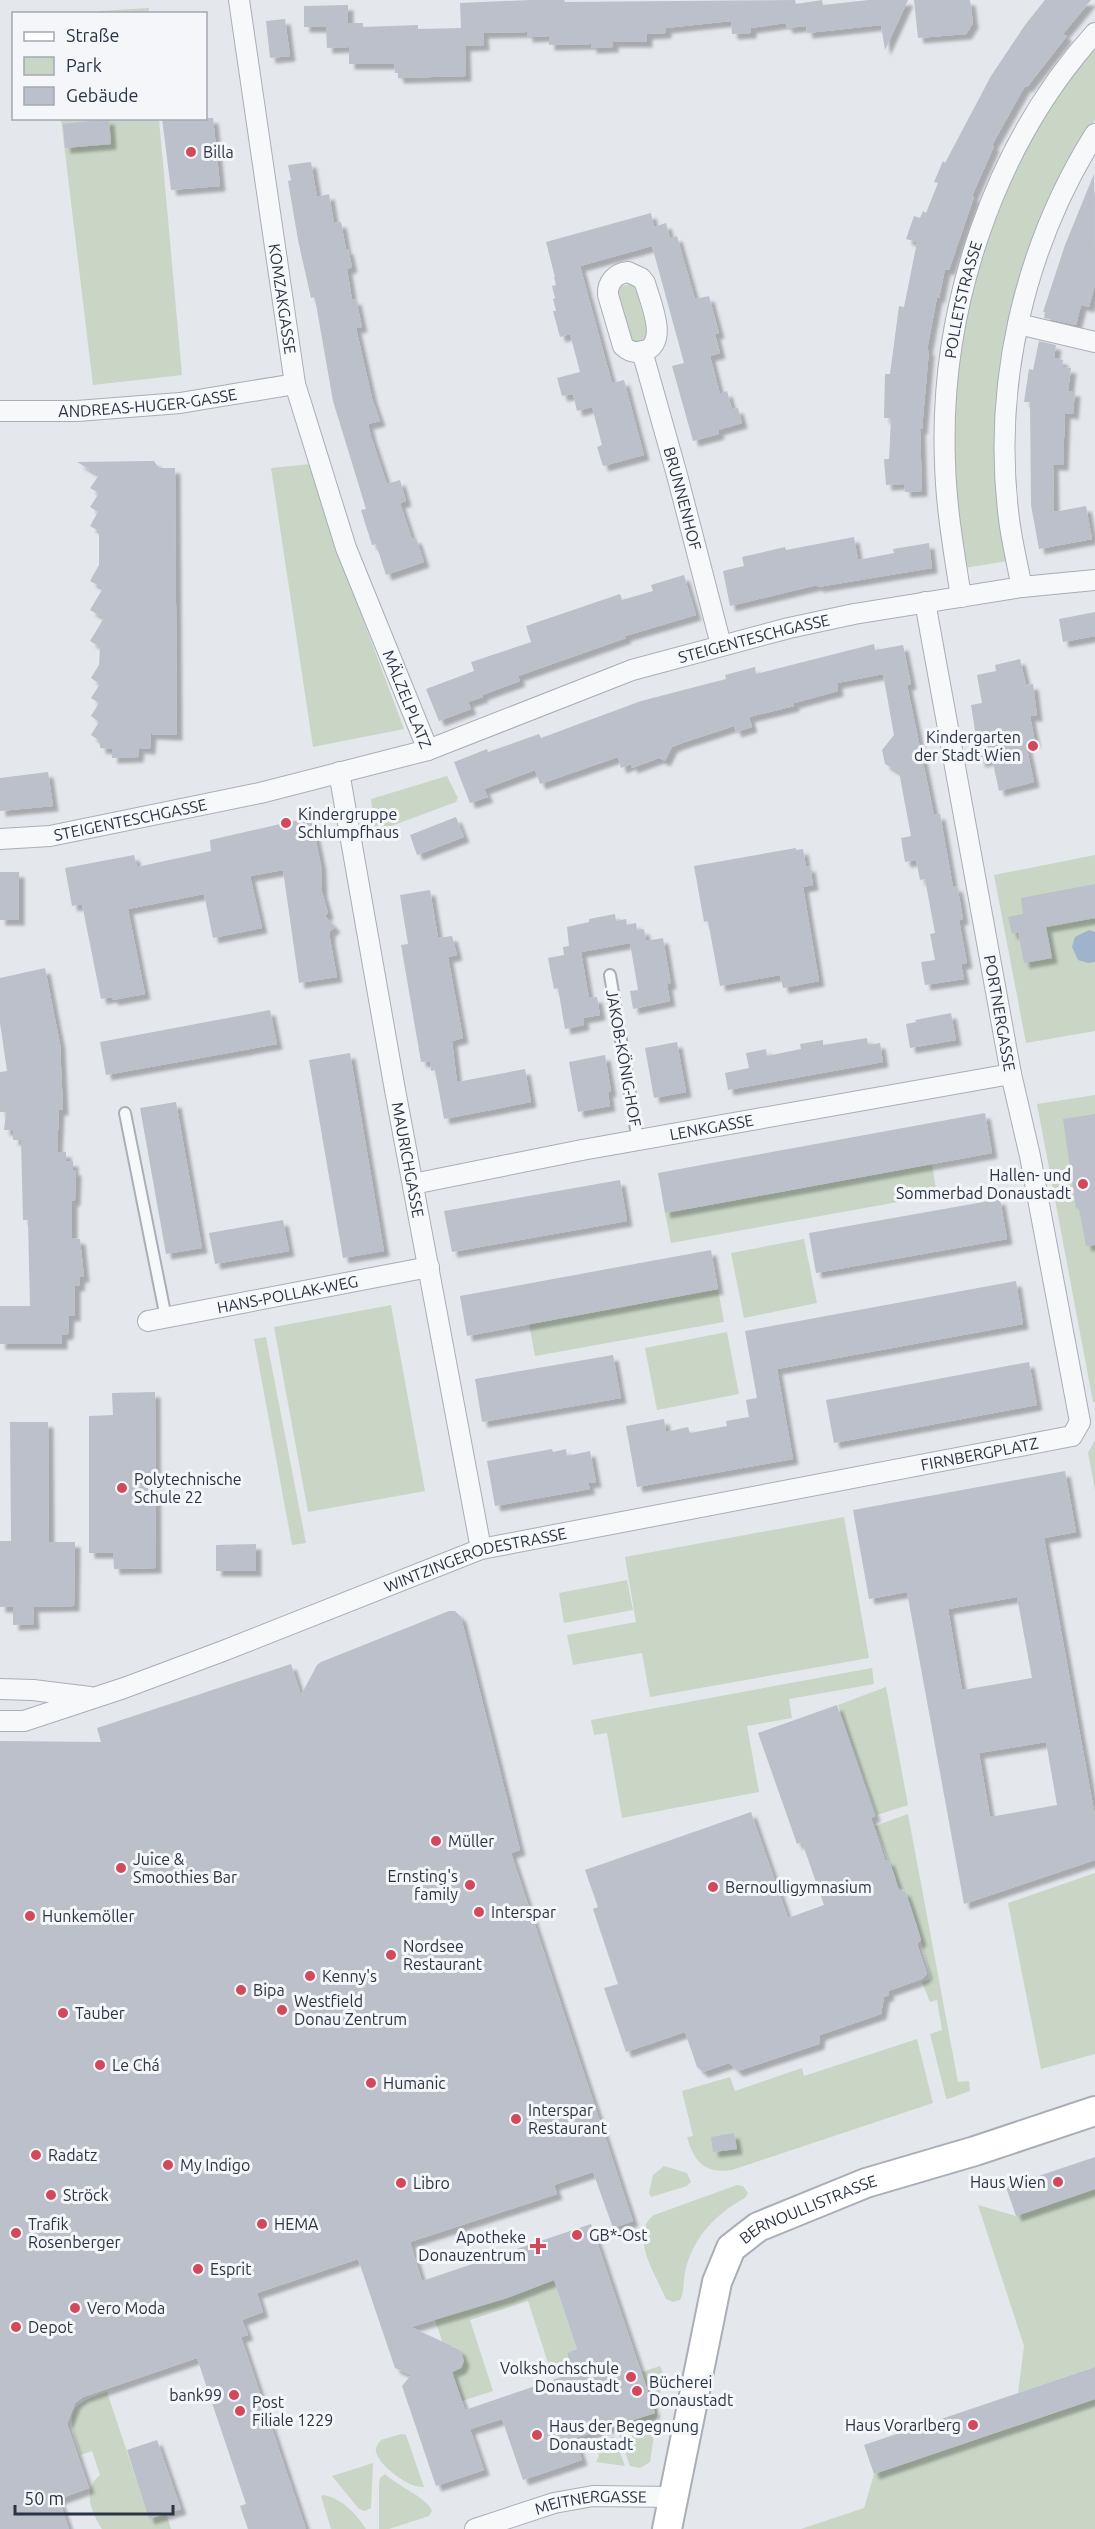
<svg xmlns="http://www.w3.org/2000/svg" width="1095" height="2529" viewBox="0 0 1095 2529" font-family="Ubuntu,sans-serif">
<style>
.green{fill:#c9d6c5}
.water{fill:#9fb4cc}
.building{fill:#bbc0ca;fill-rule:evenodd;filter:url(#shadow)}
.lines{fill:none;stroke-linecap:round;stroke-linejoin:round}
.lane-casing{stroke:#a9aeb7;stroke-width:14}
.street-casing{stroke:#a9aeb7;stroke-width:22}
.secondary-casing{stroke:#a9aeb7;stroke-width:32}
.lane{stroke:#f7f8fa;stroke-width:10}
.street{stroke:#f7f8fa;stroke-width:20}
.secondary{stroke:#fff;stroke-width:28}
.poi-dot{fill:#d1495b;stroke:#f4f6f9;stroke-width:2}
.labels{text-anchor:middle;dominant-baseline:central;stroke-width:6;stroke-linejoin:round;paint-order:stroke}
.poi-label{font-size:16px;fill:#2b3445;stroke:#f4f6f9;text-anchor:start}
.street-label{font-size:16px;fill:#2b3445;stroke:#f4f6f9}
</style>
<defs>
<filter id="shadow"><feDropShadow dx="5.5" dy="5.5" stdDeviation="1.5" flood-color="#0004"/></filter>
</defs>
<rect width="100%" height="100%" fill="#e4e7ec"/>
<!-- green -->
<g class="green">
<polygon points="149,8 149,13 100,13 100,11"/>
<polygon points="1095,44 1095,120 1089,129 1017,296 1008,561 964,568 954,505 952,417 966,310 991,223 1028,143 1062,88"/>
<polygon points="61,119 159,119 182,375 93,385"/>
<polygon points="630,284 635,287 649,335 645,340 633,343 628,340 615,292 618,287"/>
<polygon points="311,464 336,547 404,729 313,747 271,468"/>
<polygon points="447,776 458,798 456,802 375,832 371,799"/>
<polygon points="1095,855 1095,1031 1026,1043 994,875"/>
<polygon points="1095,1095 1095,1402 1093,1402 1037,1104"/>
<polygon points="932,1164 937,1195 671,1243 665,1213"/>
<polygon points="804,1239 817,1303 744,1318 731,1253"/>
<polygon points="718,1289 724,1322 535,1356 529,1324"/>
<polygon points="391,1305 425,1491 308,1512 274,1327"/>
<polygon points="727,1332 739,1394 657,1410 645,1348"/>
<polygon points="266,1337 306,1543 292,1545 254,1339"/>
<polygon points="1095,1440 1095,1490 1088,1453"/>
<polygon points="844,1517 869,1658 650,1697 642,1653 573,1665 567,1635 636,1622 625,1557"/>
<polygon points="627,1580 633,1610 564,1623 559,1593"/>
<polygon points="872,1668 874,1684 789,1699 792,1718 747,1726 759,1792 622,1818 607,1733 594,1735 591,1720"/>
<polygon points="886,1687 908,1805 877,1815 838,1705"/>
<polygon points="908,1814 958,2082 969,2081 970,2091 948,2099 946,2098 930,2034 942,2030 937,2000 930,2002 922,1982 931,1979 916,1922 908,1920 906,1914 911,1908 905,1891 900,1888 892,1890 890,1884 896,1878 875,1826"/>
<polygon points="1095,1873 1095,2054 1041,2069 1008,1903"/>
<path d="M917,2039L933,2103L732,2170C705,2174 694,2162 687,2137L693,2136L682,2091L730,2077L735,2091L802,2068L804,2076Z"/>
<polygon points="664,2166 687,2173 691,2182 687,2186 651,2197 649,2193 653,2175"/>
<path d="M737,2185L743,2186L748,2193L745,2198C716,2214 695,2235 686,2268C683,2278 685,2290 680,2300L673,2302L666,2299C656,2275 628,2235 654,2215Z"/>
<polygon points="1095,2189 1095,2367 1018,2393 1024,2346 978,2205 1016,2216"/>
<polygon points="551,2270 577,2349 567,2353 571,2365 551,2372 528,2301 470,2320 493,2391 462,2401 452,2372 464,2361 460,2350 453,2346 445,2350 432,2311 508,2297 536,2287"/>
<polygon points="660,2366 663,2373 650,2462 640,2468 630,2466 616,2426 655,2413 642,2372"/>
<path d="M107,2392L149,2518L166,2513L171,2529H102C91,2512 82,2489 100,2475L92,2451L81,2455C68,2415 63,2406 107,2392Z"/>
<polygon points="1095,2399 1095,2529 801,2529 864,2508 874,2474"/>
<path d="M401,2434L406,2435L424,2487C410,2489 379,2466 376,2452C375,2447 378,2444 381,2440Z"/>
<polygon points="614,2436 625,2466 596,2462 599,2456 595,2443"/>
<polygon points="373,2463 371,2508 365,2511 359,2509 332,2476"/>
<path d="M385,2474C395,2484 430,2500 432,2511L429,2516L389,2529H379V2485L380,2478Z"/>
<path d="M324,2495C343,2499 356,2514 366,2529H331L321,2496Z"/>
</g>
<!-- water -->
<polygon class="water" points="1089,930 1095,932 1095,962 1088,963 1078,960 1072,947 1075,937"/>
<!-- building -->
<g class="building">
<polygon points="531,0 564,0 565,2 795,0 796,4 822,0 823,5 869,0 908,0 885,50 881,25 807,33 806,26 787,28 786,23 751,28 751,33 732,34 731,21 666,28 666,33 647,34 647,42 613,42 613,47 591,48 591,44 549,45 549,36 527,37 527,32 483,33 484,45 465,46 466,76 398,78 398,73 395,73 394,64 349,64 349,47 327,48 326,27 304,27 304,6 348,5 348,23 363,23 363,27 418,25 418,29 461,28 460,3"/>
<polygon points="914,0 970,0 973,23 966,34 918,38"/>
<polygon points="1045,0 1091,0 1063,34 1067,36 1027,87 1025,86 992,145 994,146 972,196 974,197 949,270 945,269 939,298 937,297 927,350 929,350 922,429 920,429 922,491 905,492 904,484 886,485 884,459 889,459 891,418 884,418 885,374 890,374 899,306 904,307 917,242 906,239 914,216 920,218 923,211 926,213 938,183 934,182 943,161 945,163 991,76 1025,25"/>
<polygon points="285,19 290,56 270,58 266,21"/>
<polygon points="162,118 213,118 220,186 171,190"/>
<polygon points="109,119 111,144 65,148 63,124"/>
<polygon points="311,162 317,197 329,194 334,223 341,222 346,249 348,249 352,267 347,269 352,300 356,299 362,327 356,328 372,398 380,421 368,424 371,436 387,484 400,480 406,501 400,503 412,539 416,538 424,562 386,575 376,544 372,545 361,510 366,509 333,401 316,304 314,297 311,298 298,240 288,181 291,180 288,165"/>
<polygon points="1094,174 1095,284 1089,307 1081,305 1076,325 1044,318 1045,312 1043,312 1065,245"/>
<polygon points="651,213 654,227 666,223 670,238 677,236 695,299 709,296 719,333 715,334 720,353 710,356 720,394 727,391 732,409 738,408 742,423 718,430 719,434 693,441 672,366 684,363 652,246 580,266 612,383 624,380 644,455 603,466 597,447 602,445 592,407 577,411 573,394 562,396 557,378 580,372 570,334 560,337 553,311 556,311 553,299 555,298 552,286 556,285 554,277 555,277 546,242"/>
<polygon points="1039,341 1056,345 1054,358 1063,360 1062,367 1071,368 1068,391 1075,391 1073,414 1065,413 1063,465 1053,465 1054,512 1086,506 1092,539 1039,549 1031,505 1030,402 1024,402 1029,369 1033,370"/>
<polygon points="154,461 159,468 175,468 177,735 151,734 150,749 139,748 138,757 112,758 112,749 100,748 100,741 91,735 99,722 91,716 99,703 91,698 100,684 91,678 99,665 100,647 90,641 104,618 90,610 103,588 90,581 99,565 99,531 90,526 98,512 90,507 99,493 90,488 99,475 77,462"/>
<polygon points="854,537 858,560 894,553 893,549 929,543 932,568 818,587 817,585 730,606 723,571 744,566 742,557 785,547 786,550"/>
<polygon points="684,575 696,615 625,636 626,638 518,676 520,681 482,695 483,697 468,702 471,709 439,721 426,689 474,671 471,662 531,642 526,626 620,594 622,600 653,591 651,585"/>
<polygon points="1095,612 1095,636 1063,642 1059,619"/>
<polygon points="874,644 875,650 903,645 911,684 907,685 934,815 940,814 953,887 957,886 960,901 963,919 959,920 967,963 961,964 964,979 925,985 921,962 935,960 930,934 935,933 925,879 920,880 916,860 905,862 901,838 911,836 899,772 885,764 882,750 894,735 883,674 837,683 838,691 794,703 794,706 749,717 752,727 736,732 734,726 682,743 672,747 665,761 659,758 632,768 631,764 621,768 618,757 540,784 535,770 484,789 488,797 470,803 454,762 487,749 488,752 539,734 541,738 641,701 726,679 725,675 755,667 756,674"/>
<polygon points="1020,659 1026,685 1033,684 1037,716 1030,716 1035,742 1026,744 1034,782 999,791 992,759 980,762 971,705 982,703 977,675 996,671 995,665"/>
<polygon points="48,772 53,806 0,811 0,778"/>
<polygon points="311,817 321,865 322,892 328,913 325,916 335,927 330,931 330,939 337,977 299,983 283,870 250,876 262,928 213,938 204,894 128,909 145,994 113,1000 112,997 101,999 82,904 72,906 65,868 134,855 137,867 211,851 210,840"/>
<polygon points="456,817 464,837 417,855 410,835"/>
<polygon points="796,848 796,850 803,849 806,867 810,866 813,885 803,887 819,981 783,988 780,975 720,986 708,921 704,922 694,866"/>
<rect x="0" y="872" width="19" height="48"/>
<polygon points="1095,884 1095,918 1046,927 1052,958 1024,963 1018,932 1012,934 1008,917 1023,914 1021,898"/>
<polygon points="430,890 438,938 452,936 457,955 448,957 463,1038 452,1041 457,1082 525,1069 531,1102 444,1119 435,1070 431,1071 430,1061 421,1062 401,945 408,944 400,895"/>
<polygon points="615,914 616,921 626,919 627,925 636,923 637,930 644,929 646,941 663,938 671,984 667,984 670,1001 633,1009 630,991 638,990 630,943 581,952 589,998 597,997 600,1015 583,1018 584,1025 565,1029 558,988 554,989 548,958 564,955 563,947 569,946 567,927 589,922 589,919"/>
<polygon points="45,968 60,1044 63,1110 59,1110 57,1152 66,1152 66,1161 73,1161 73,1170 76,1170 75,1200 72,1201 72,1238 80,1239 84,1277 80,1277 79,1286 75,1286 75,1316 69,1316 68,1334 62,1335 62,1344 0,1344 0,1306 30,1306 28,1220 23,1220 21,1140 13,1140 13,1130 4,1130 6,1112 0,1112 0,1072 7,1071 0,1023 0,978"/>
<polygon points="270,1010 277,1044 106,1075 100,1042"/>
<polygon points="951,1013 956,1040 910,1048 906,1024 916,1022 915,1020"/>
<polygon points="867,1038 868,1045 880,1043 883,1062 728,1090 725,1073 749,1068 746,1053 766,1049 767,1056 801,1049 800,1044 823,1040 823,1045"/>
<polygon points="677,1042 686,1092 654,1098 645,1048"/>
<polygon points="350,1053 384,1251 343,1258 309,1060"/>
<polygon points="605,1055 611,1091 608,1092 610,1106 578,1112 569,1062"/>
<polygon points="176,1102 202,1248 166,1254 140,1108"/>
<polygon points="985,1113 992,1153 665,1213 658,1173"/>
<polygon points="1095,1114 1095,1245 1086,1246 1079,1208 1076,1209 1063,1119"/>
<polygon points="620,1180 627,1221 452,1252 444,1211"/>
<polygon points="1000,1199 1007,1239 816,1273 809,1233"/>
<polygon points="283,1220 289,1251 215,1264 209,1233"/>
<polygon points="711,1250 718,1289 467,1336 460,1296"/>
<polygon points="1016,1281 1023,1324 777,1369 793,1459 637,1487 626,1426 664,1419 666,1432 688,1427 690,1433 727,1426 726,1421 749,1417 746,1400 757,1398 745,1331"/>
<polygon points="613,1355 621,1398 482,1422 475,1379"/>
<polygon points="1029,1362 1037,1405 834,1443 826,1400"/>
<polygon points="155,1392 156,1568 114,1569 113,1553 89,1553 89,1416 113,1415 112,1393"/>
<polygon points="10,1422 48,1422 49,1542 75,1542 74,1606 33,1607 34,1624 13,1625 13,1607 0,1607 0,1541 11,1541"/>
<polygon points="552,1449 553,1452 566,1449 567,1456 590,1451 596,1482 588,1483 590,1489 495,1506 487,1461"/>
<path d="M1065,1471L1076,1532L1044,1538L1095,1816V1860L964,1904L907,1592L869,1599L853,1510ZM1017,1597L1032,1678L962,1690L948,1609ZM1046,1742L1057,1805L990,1817L979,1753Z"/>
<polygon points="256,1544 256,1571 216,1571 216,1545"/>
<path d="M449,1611H455L461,1617L520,1850L511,1853L633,2221L613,2228L593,2172L554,2185L557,2194L410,2242L422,2281L591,2224L655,2413L575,2438L582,2460L523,2480L502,2419L470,2429L484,2470L436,2486L402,2386L411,2375L395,2368L358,2259L257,2293L263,2312L242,2320L248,2335L241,2337L306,2529H248L240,2506L246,2504L197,2358L83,2397L75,2403L67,2424L89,2488L59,2499L69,2529H0V1741L101,1742L97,1728L291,1664L301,1695L317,1665L321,1662ZM554,2280L577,2349L567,2353L573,2373L465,2410L452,2372L461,2368L464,2361L460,2350L411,2327L507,2298Z"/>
<polygon points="837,1705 875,1816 871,1818 885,1860 889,1860 899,1890 905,1891 911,1908 921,1940 917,1944 927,1974 922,1979 888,1991 889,1995 884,1997 881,2014 820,2035 819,2044 738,2071 729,2063 703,2072 697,2067 685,2032 626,2052 604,1988 618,1984 593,1909 598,1907 585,1870 751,1812 788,1918 824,1905 802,1842 797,1844 758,1733"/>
<polygon points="734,2133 737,2149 713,2152 711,2137"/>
<polygon points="1095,2157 1095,2189 1016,2216 1006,2187"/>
<polygon points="1095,2367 1095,2399 874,2474 864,2445"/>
<polygon points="157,2440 181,2509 149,2519 127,2450"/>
</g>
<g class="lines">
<!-- lane casing -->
<g class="lane-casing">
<g id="lane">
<polyline points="610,975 638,1141"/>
<polyline points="125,1113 166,1318"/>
</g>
</g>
<!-- street casing -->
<g class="street-casing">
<g id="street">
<path id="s1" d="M239,0L295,384L346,548L428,750"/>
<path d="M628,272L641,278L645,283C650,302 671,346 641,352C633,353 628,351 623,346L608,295C607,282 616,273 628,272Z"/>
<polyline points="1018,324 1095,342"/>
<path id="s2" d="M642,351L677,475L721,645"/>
<path id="s3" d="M0,411H77L180,403L295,384"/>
<path d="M1022,587C1017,564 1012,542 1009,519C992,386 1024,247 1095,134"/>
<path id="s4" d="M961,597C954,552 946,507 945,462C939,310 993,146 1095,33"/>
<path id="s5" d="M339,772L395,1090L481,1549"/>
<path id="s6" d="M0,839L50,836L260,793L428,750L632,670L789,628L854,614L1022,587L1095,580"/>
<path id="s7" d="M413,1184L582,1150L1011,1074"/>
<path id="s8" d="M148,1321L429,1267"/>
<polyline points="0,1689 33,1690 90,1697"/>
<path id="s9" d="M0,1721H24L124,1688L223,1651L481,1549L1072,1436L1080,1422L1030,1156L1011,1074L925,602"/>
<path id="s10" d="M475,2529L554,2503L593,2496L673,2497"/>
</g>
</g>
<!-- secondary casing -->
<g class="secondary-casing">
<g id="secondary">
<path id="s11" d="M667,2529L717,2282L731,2248L758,2227L866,2183L975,2151L1095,2111"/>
</g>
</g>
<!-- lane -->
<use href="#lane" class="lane"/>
<!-- street -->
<use href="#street" class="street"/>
<!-- secondary -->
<use href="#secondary" class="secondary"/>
</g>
<!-- markers -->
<g class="poi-dot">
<circle cx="191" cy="152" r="6"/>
<circle cx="1033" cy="746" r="6"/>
<circle cx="286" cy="823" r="6"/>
<circle cx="1083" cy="1184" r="6"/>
<circle cx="122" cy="1488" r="6"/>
<circle cx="436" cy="1841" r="6"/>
<circle cx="121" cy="1868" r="6"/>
<circle cx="470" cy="1885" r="6"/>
<circle cx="713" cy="1887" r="6"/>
<circle cx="479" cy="1912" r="6"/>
<circle cx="30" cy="1916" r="6"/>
<circle cx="391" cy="1955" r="6"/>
<circle cx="310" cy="1976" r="6"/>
<circle cx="241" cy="1990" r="6"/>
<circle cx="282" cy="2010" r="6"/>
<circle cx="63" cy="2013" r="6"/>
<circle cx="100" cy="2065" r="6"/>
<circle cx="371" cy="2083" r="6"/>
<circle cx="516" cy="2119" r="6"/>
<circle cx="36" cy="2155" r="6"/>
<circle cx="168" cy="2165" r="6"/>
<circle cx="1058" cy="2182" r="6"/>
<circle cx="401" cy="2183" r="6"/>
<circle cx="51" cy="2195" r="6"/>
<circle cx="262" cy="2224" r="6"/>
<circle cx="16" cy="2233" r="6"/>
<circle cx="577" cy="2235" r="6"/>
<path d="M535 2237h6v6h6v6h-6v6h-6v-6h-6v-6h6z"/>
<circle cx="198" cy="2269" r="6"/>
<circle cx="75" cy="2308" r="6"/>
<circle cx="16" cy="2327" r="6"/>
<circle cx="631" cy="2377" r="6"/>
<circle cx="637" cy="2391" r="6"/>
<circle cx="234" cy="2395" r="6"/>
<circle cx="240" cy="2411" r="6"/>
<circle cx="973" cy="2425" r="6"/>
<circle cx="537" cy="2435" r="6"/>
</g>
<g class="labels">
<!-- poi labels -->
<g class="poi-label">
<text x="203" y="152">Billa</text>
<text x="1021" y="737" text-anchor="end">Kindergarten<tspan x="1021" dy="18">der Stadt Wien</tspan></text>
<text x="298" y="814">Kindergruppe<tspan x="298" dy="18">Schlumpfhaus</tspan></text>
<text x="1071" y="1175" text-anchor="end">Hallen- und<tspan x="1071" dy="18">Sommerbad Donaustadt</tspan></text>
<text x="134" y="1479">Polytechnische<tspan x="134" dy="18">Schule 22</tspan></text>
<text x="448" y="1841">Müller</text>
<text x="133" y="1859">Juice &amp;<tspan x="133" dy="18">Smoothies Bar</tspan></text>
<text x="458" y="1876" text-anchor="end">Ernsting's<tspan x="458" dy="18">family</tspan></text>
<text x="725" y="1887">Bernoulligymnasium</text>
<text x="491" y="1912">Interspar</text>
<text x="42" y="1916">Hunkemöller</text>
<text x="403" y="1946">Nordsee<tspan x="403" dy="18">Restaurant</tspan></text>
<text x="322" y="1976">Kenny's</text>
<text x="253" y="1990">Bipa</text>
<text x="294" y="2001">Westfield<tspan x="294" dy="18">Donau Zentrum</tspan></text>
<text x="75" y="2013">Tauber</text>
<text x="112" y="2065">Le Chá</text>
<text x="383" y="2083">Humanic</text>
<text x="528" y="2110">Interspar<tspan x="528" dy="18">Restaurant</tspan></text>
<text x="48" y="2155">Radatz</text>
<text x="180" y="2165">My Indigo</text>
<text x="1046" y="2182" text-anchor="end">Haus Wien</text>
<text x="413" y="2183">Libro</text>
<text x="63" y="2195">Ströck</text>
<text x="28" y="2224">Trafik<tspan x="28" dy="18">Rosenberger</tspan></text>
<text x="274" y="2224">HEMA</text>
<text x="589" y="2235">GB*-Ost</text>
<text x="526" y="2237" text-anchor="end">Apotheke<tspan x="526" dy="18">Donauzentrum</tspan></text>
<text x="210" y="2269">Esprit</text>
<text x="87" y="2308">Vero Moda</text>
<text x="28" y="2327">Depot</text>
<text x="619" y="2368" text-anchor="end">Volkshochschule<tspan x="619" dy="18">Donaustadt</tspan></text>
<text x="649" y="2382">Bücherei<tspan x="649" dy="18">Donaustadt</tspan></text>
<text x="222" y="2395" text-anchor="end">bank99</text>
<text x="252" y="2402">Post<tspan x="252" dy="18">Filiale 1229</tspan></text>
<text x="961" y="2425" text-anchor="end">Haus Vorarlberg</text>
<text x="549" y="2426">Haus der Begegnung<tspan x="549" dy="18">Donaustadt</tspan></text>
</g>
<!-- street labels -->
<g class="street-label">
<text stroke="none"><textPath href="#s1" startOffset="302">KOMZAKGASSE</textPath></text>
<text stroke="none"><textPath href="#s4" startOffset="300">POLLETSTRASSE</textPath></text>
<text stroke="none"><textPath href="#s3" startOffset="148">ANDREAS-HUGER-GASSE</textPath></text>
<text stroke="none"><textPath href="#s2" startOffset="153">BRUNNENHOF</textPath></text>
<text stroke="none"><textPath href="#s6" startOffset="783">STEIGENTESCHGASSE</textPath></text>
<text stroke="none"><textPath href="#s1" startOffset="723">MÄLZELPLATZ</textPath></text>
<text stroke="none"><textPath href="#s6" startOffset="132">STEIGENTESCHGASSE</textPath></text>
<text transform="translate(1000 1013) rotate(80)">PORTNERGASSE</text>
<text transform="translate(624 1058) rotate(80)">JAKOB-KÖNIG-HOF</text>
<text stroke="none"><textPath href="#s7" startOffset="304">LENKGASSE</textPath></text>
<text stroke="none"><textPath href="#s5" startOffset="394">MAURICHGASSE</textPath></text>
<text stroke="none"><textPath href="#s8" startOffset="142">HANS-POLLAK-WEG</textPath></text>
<text stroke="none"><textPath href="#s9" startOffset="1020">FIRNBERGPLATZ</textPath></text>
<text stroke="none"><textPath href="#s9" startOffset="504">WINTZINGERODESTRASSE</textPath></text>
<text stroke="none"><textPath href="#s11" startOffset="376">BERNOULLISTRASSE</textPath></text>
<text stroke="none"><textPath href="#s10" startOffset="120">MEITNERGASSE</textPath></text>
</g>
</g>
<!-- legend -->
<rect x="12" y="12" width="195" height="108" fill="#f4f6f9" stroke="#a4a8b1" stroke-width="1.5"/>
<rect x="24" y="32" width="30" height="9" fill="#ffffff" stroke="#a4a8b1" stroke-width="1.5"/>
<text x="66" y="42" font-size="18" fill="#2b3445">Straße</text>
<rect x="24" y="57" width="30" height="18" fill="#c9d6c5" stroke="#a4a8b1" stroke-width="1.5"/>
<text x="66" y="72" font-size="18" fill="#2b3445">Park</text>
<rect x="24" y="87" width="30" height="18" fill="#bbc0ca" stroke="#a4a8b1" stroke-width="1.5"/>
<text x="66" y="102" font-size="18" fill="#2b3445">Gebäude</text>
<!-- scale -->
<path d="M15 2505v9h158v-9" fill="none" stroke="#2b3445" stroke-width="3"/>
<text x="24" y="2505" font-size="18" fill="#2b3445" stroke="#f4f6f9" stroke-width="4.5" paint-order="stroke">50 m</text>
</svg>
